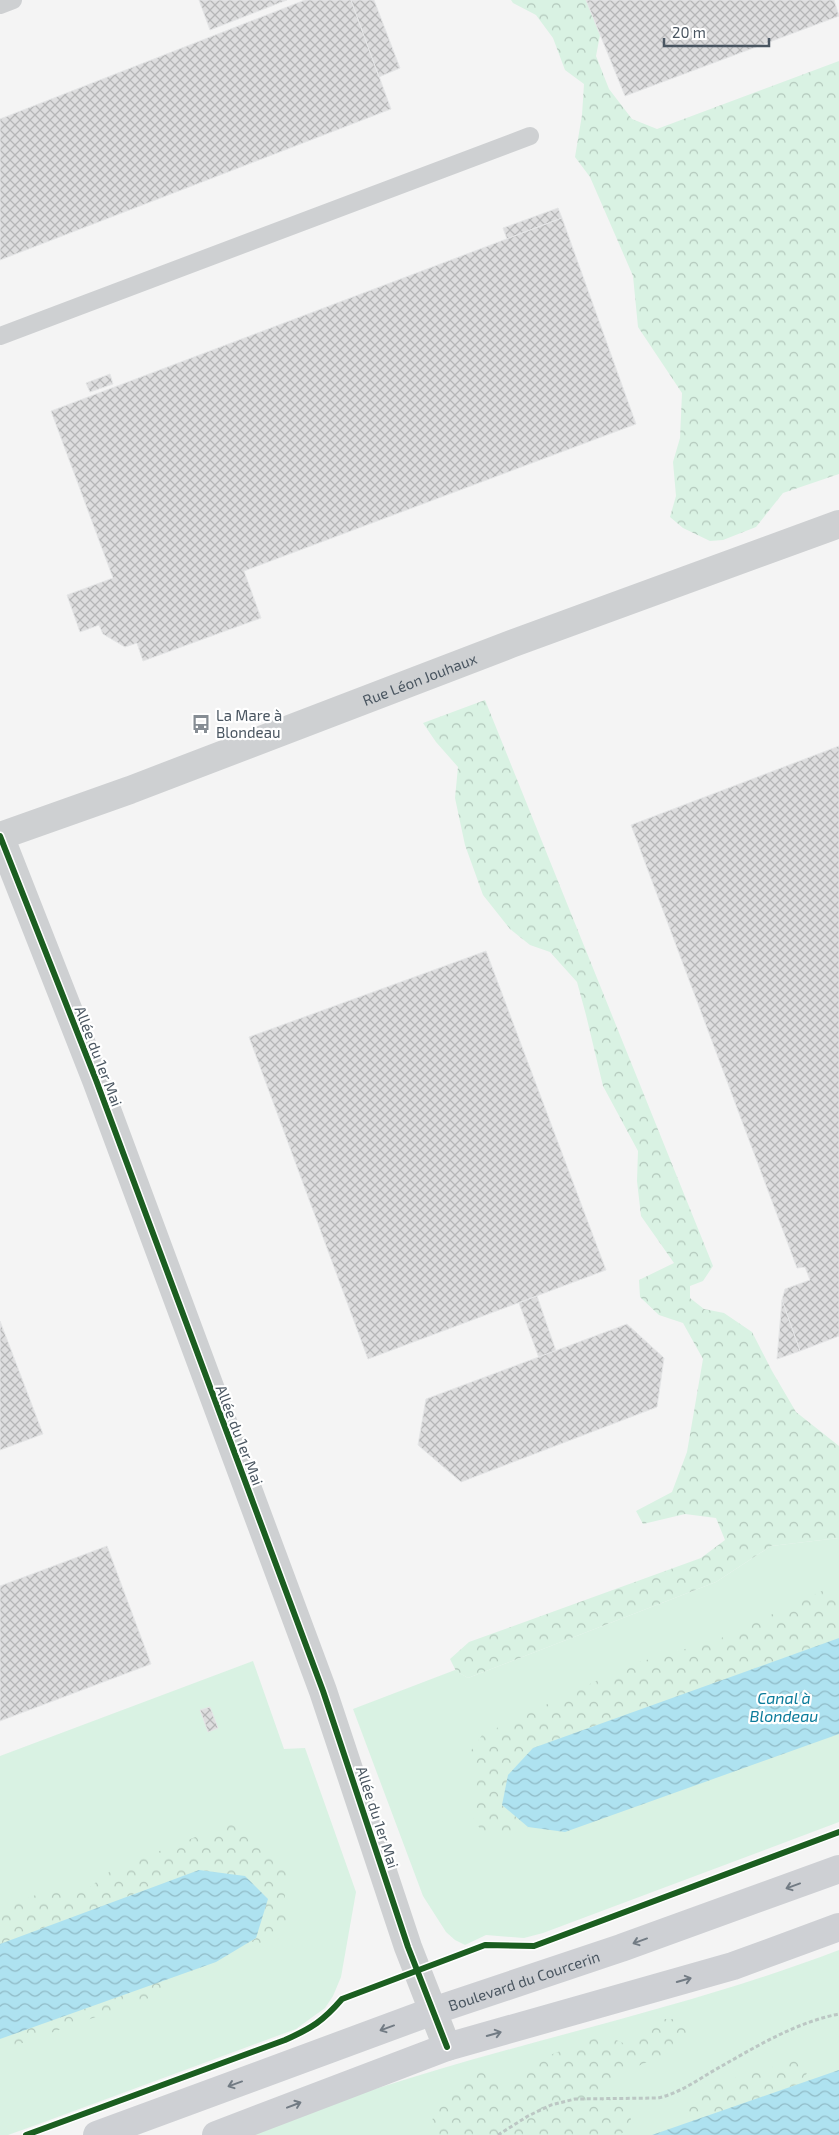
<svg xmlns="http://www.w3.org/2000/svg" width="839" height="2135" viewBox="0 0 839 2135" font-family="'Exo 2',sans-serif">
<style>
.green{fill:#d9f2e3}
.forest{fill:url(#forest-crowns)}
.water{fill:url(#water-waves)}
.building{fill:url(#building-cross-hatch);stroke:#e5e6e7}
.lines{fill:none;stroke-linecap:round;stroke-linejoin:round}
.path{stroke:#bcc7c4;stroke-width:3;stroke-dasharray:4 2.5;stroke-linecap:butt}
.lane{stroke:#ced0d2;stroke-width:18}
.street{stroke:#ced0d2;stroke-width:28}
.secondary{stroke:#ced0d4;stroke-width:28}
.cycleway-casing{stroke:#fff;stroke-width:9}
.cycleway{stroke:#1b5e20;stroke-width:6}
.oneway{stroke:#727b84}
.labels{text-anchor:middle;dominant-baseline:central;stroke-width:4.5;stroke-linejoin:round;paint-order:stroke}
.street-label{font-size:15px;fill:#4a5661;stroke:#fff}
.poi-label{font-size:15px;fill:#4a5661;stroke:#fff;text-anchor:start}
.water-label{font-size:16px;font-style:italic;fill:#0c7c9b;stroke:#fff}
</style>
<defs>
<pattern id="forest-crowns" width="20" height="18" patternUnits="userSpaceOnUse" patternTransform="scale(1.25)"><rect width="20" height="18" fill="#d9f2e3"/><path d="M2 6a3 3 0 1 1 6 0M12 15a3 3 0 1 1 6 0" fill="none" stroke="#b2c7bb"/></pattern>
<pattern id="water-waves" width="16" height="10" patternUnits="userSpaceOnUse" patternTransform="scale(1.25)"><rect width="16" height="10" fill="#aee2f0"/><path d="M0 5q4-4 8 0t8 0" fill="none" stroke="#90bac6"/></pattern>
<pattern id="building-cross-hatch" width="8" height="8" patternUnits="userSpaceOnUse" patternTransform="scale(1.25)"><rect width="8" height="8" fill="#ddddde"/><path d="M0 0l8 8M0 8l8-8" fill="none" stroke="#b5b6b7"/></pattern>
</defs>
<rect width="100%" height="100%" fill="#f4f4f4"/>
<!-- green -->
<g class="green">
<polygon points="839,1538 839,1822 543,1933 524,1938 486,1935 465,1945 455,1940 446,1932 423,1896 353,1709 455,1670 468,1678 716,1582 771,1546"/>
<polygon points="253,1661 284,1749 305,1748 356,1892 341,1977 333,1996 325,2008 296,2029 36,2125 8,2135 0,2135 0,1756"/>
<path d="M839,1950V2135H244C329,2103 415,2075 503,2051C616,2020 729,1992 839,1950Z"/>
</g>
<!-- forest -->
<g class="forest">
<polygon points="511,0 586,0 600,35 596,56 609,89 632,119 657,129 839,61 839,474 783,493 756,527 723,540 710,541 683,528 670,517 676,496 673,462 680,438 682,393 638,327 633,276 590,177 575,157 582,115 584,84 565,70 553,38 536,15 513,3"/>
<polygon points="485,700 713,1266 703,1281 690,1286 690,1298 704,1309 724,1313 752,1332 772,1371 796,1412 839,1446 839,1538 771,1546 716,1582 468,1678 456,1671 450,1659 469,1642 701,1558 725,1540 716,1518 685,1514 643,1524 636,1511 672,1492 687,1452 703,1359 683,1323 659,1315 640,1297 639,1280 674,1263 641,1216 637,1181 638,1151 603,1086 586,1015 577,982 550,952 530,945 510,929 483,895 465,845 455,798 458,767 436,742 423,723"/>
<path d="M839,1583V1638L533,1748L502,1805L528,1827L502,1837L484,1834L473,1819C478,1796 476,1774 470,1752L482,1735L632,1664L717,1640Z"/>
<path d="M229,1824C261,1834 273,1847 289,1876C287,1881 285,1887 285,1892C283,1920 298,1933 263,1947L251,1941L256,1938L199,1870L0,1944V1908L36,1895L90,1887L113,1869Z"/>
<polygon points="180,1974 182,1980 166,1992 0,2051 0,2039"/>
<path d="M663,2019H684L691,2027C678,2060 661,2053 635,2068C621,2076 609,2089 595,2099H622L629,2111L632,2124L620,2135H430L433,2117L451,2091L463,2077L480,2070L502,2088C521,2082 528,2076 539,2059C556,2054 591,2036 608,2037C613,2038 618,2041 623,2043Z"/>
<polygon points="801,2057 810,2065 806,2075 796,2085 693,2121 685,2117 684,2106 689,2097 711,2085 786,2063"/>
</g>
<!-- water -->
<g class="water">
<polygon points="839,1638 839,1734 565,1832 528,1827 502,1805 508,1775 533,1748"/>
<polygon points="199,1870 245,1876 268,1899 256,1938 216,1962 0,2039 0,1944"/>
<polygon points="839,2070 839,2135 652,2135"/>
</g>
<!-- building -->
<g class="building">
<polygon points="199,0 287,0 210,30"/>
<polygon points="305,0 351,0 391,109 0,260 0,119"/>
<polygon points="351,0 374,0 400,68 379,77"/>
<polygon points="586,0 834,0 839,16 625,96"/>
<polygon points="558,208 562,218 507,239 503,228"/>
<polygon points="562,218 636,424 244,571 261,618 143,661 137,643 125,647 103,634 99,625 80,632 67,595 113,578 51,411"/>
<polygon points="110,374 113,384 90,392 86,383"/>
<polygon points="839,746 839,1336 800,1351 782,1300 785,1289 810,1280 805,1267 797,1268 631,825"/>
<polygon points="486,951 606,1270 368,1359 249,1037"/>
<polygon points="537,1296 556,1351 539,1358 519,1303"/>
<polygon points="782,1300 800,1351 777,1359"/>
<polygon points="0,1321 43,1434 0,1450"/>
<polygon points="627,1324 664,1358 657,1407 461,1482 418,1445 426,1399"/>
<polygon points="107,1546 151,1664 0,1721 0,1586"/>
<polygon points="210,1707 218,1728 208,1732 200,1710"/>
</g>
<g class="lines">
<!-- path -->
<path class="path" d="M498,2135L528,2116L551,2105L575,2099L658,2098C681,2093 700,2078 720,2067C757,2046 797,2022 839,2014"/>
<!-- lane -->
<g class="lane">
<polyline points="0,5 13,0"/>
<polyline points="0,336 530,136"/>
</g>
<!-- street -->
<g class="street">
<polyline points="0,836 96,1080 323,1691 408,1947 447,2047"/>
<path id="s1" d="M0,836L130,790L511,644L839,524"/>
</g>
<!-- secondary -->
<g class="secondary">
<path id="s2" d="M97,2135L433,2011L621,1948L839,1869"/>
<polyline points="216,2135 447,2047 733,1966 839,1927"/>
</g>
<!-- cycleway casing -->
<g class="cycleway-casing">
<g id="cycleway">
<polyline points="0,836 96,1080 323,1691 408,1947 447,2047"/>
<path d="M26,2135L285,2040C312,2028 323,2021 342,1999L485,1945L534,1946L839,1832"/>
</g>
</g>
<!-- cycleway -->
<use href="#cycleway" class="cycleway"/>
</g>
<!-- one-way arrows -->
<defs><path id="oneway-shaft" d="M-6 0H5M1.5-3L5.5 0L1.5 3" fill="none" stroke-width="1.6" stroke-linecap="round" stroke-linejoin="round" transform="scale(1.25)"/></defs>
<g class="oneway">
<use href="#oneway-shaft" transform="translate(793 1886) rotate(160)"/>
<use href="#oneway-shaft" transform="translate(640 1941) rotate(160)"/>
<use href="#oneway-shaft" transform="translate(684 1980) rotate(-16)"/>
<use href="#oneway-shaft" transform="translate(387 2028) rotate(160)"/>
<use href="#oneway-shaft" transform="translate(494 2034) rotate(-16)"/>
<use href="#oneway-shaft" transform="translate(235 2084) rotate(160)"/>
<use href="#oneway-shaft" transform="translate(294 2105) rotate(-21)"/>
</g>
<!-- icons -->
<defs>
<g id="bus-bare" transform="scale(1.5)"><path d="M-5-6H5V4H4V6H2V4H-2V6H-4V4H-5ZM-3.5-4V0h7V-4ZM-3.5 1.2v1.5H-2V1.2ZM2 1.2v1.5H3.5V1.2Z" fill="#868d94" stroke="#fff" stroke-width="2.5" paint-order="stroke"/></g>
</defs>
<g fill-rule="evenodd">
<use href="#bus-bare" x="201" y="724"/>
</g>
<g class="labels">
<!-- street labels -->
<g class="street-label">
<text stroke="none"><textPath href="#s1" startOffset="448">Rue Léon Jouhaux</textPath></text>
<text transform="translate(99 1056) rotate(69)">Allée du 1er Mai</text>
<text transform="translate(240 1435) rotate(69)">Allée du 1er Mai</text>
<text transform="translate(378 1817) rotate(72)">Allée du 1er Mai</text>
<text stroke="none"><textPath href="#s2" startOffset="454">Boulevard du Courcerin</textPath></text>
</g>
<!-- poi labels -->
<g class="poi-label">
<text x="216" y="715">La Mare à<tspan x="216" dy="17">Blondeau</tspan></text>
</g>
<!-- water labels -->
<g class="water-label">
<text x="784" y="1697">Canal à<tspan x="784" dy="18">Blondeau</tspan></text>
</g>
</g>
<!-- scale -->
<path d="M664 38v8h105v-8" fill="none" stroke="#4a5661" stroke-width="2.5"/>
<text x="672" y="38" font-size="15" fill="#4a5661" stroke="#ffffff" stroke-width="4" paint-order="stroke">20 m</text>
</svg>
